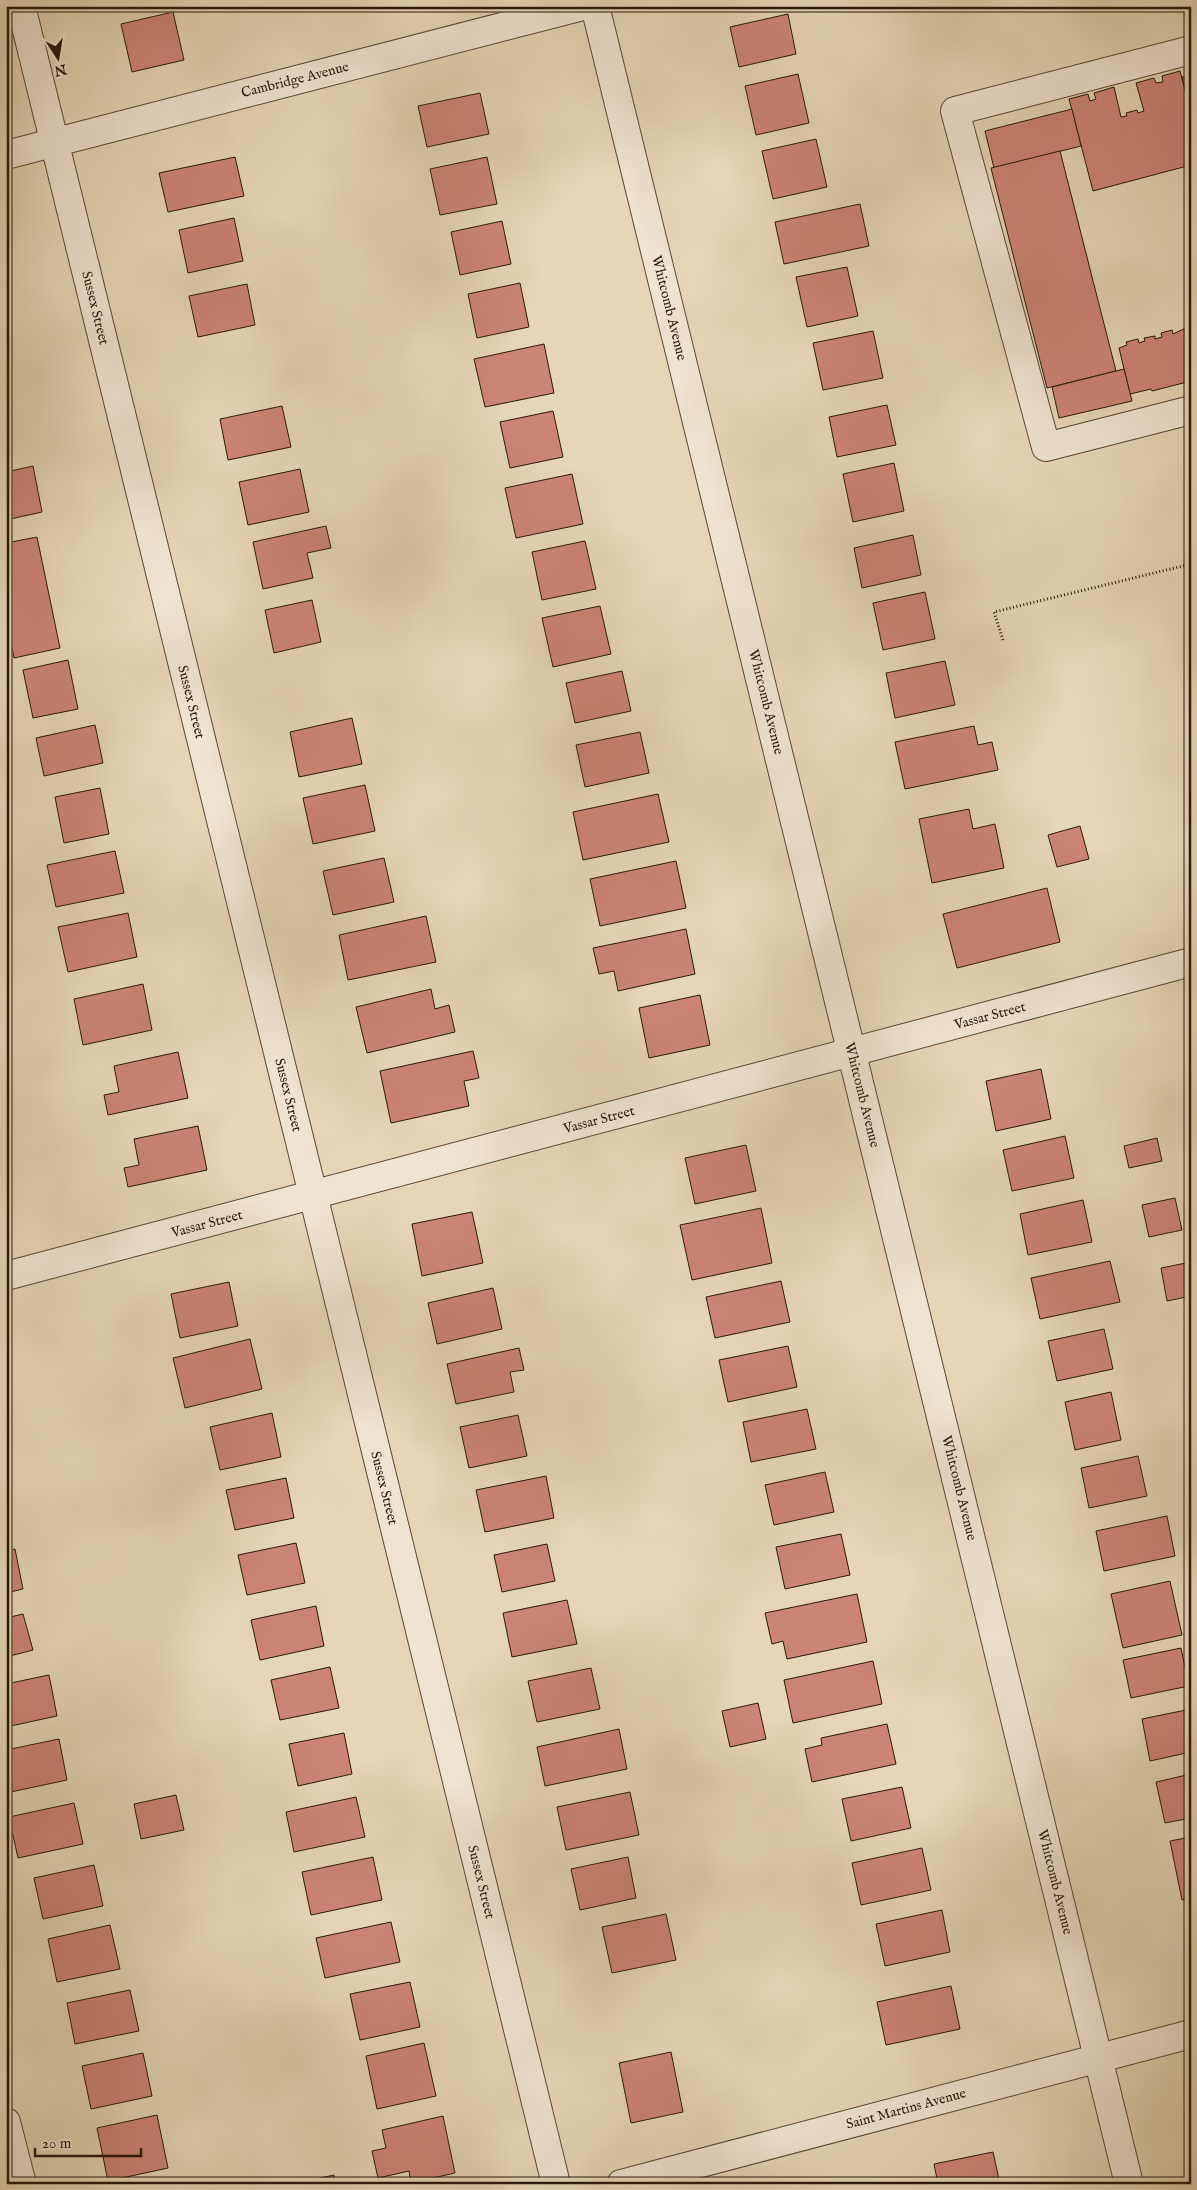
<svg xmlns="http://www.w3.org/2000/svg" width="1197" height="2190" viewBox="0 0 1197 2190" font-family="'IM FELL English',serif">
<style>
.building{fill:#cc8475;stroke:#29190b}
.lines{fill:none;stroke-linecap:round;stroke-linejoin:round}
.minor-casing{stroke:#584836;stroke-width:30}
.path{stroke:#29190b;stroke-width:3;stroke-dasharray:1 2.5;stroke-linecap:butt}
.minor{stroke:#efe4d0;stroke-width:28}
.labels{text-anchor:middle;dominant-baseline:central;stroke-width:4;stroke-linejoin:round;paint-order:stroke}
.street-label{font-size:14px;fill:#29190b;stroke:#efe4d0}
</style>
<rect width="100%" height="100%" fill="#e6d6b6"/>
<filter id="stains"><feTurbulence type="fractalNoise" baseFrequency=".004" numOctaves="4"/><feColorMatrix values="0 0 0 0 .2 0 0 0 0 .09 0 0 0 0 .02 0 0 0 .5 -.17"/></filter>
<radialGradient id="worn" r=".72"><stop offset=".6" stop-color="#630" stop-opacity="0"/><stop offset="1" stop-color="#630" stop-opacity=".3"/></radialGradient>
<!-- building -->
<g class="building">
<polygon points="173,12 184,60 132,72 121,24"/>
<polygon points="788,14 796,54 739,67 730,27"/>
<polygon points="1180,71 1191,113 1191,165 1093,191 1069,99 1088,94 1090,101 1096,99 1094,93 1114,87 1121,117 1127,116 1126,113 1137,110 1138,113 1144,111 1136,83 1154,78 1156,83 1163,82 1162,76"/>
<polygon points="798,74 809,123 756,135 745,86"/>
<polygon points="1191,75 1191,112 1190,112 1182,77"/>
<polygon points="480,93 489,134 427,147 418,106"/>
<polygon points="1072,109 1081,146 994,168 985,131"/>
<polygon points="816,139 827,187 773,199 762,151"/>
<polygon points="1060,151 1116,371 1047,388 991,168"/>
<polygon points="235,157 244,196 168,212 159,173"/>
<polygon points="487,157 497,204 440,215 430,169"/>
<polygon points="860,204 869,246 784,264 775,222"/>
<polygon points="234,218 243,261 188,273 179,230"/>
<polygon points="502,221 511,264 460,275 451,232"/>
<polygon points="847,267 858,316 807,327 796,277"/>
<polygon points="520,283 529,327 477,338 468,294"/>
<polygon points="247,284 255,325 198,337 189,296"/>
<polygon points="1190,326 1191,381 1152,391 1151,389 1130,394 1119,348 1127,345 1126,342 1138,339 1139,343 1145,341 1144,338 1155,336 1155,339 1162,337 1161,333 1172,330 1173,334"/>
<polygon points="873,331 883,378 823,390 813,343"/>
<polygon points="544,344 554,393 485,407 474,359"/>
<polygon points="1124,369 1132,401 1059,418 1052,387"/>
<polygon points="887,405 896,445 837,457 829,417"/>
<polygon points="282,406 291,447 228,460 220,419"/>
<polygon points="553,411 563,457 510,468 500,422"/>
<polygon points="894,463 904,511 853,522 843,474"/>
<polygon points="33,466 42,512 6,520 6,472"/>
<polygon points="300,469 309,512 248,525 239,482"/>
<polygon points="572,474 583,524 516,538 505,488"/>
<polygon points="326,526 331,548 307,553 313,578 263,589 253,542"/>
<polygon points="913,535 921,575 862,588 854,548"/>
<polygon points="37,537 60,648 14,658 6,619 6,543"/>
<polygon points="585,541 596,589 542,600 532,552"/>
<polygon points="925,592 935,639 883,650 873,603"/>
<polygon points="312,600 321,642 274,653 265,610"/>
<polygon points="600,606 611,654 553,667 542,618"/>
<polygon points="68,660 78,709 33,718 23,670"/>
<polygon points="945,661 955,705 895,718 886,673"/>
<polygon points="622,671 631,711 575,723 566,683"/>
<polygon points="352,718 362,764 299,777 290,732"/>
<polygon points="95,725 103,763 44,776 36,738"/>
<polygon points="974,726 978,745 992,742 998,770 905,789 895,742"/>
<polygon points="640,732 649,773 585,787 576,745"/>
<polygon points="365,785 375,831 313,844 303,798"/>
<polygon points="100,788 109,834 64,843 55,797"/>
<polygon points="658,794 669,842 583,860 573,812"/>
<polygon points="969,809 973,829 995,824 1004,868 932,883 919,819"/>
<polygon points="1080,826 1089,859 1057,867 1048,835"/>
<polygon points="115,851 124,893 56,907 47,865"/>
<polygon points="384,858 394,902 333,915 323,871"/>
<polygon points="676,861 686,908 600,926 590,879"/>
<polygon points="1047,888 1060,942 957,968 943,914"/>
<polygon points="128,913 137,957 68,972 58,927"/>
<polygon points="426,916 436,962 348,980 339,935"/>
<polygon points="686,929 695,974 618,991 614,971 599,974 593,948"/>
<polygon points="143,984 152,1030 83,1045 74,999"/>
<polygon points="431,989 435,1009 449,1005 455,1032 367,1053 356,1007"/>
<polygon points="700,995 710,1045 649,1058 639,1008"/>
<polygon points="473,1051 479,1078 464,1081 469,1106 391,1123 380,1071"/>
<polygon points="178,1052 188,1098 108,1115 104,1095 119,1092 114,1066"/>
<polygon points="1041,1069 1051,1119 996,1131 986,1081"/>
<polygon points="198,1126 207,1170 128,1187 124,1168 139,1165 134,1139"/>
<polygon points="1065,1136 1074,1178 1012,1191 1003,1150"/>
<polygon points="1157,1138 1162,1161 1129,1168 1124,1146"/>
<polygon points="746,1145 756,1191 695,1204 685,1158"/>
<polygon points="1175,1198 1182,1230 1149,1237 1142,1205"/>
<polygon points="1083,1200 1092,1242 1028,1255 1020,1214"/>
<polygon points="761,1208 772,1263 692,1280 680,1225"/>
<polygon points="472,1212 483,1263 422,1276 412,1224"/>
<polygon points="1110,1261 1120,1302 1040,1319 1031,1278"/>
<polygon points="1191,1262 1191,1296 1167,1301 1161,1268"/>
<polygon points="781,1281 790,1322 715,1338 706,1297"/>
<polygon points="229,1282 238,1326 180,1338 171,1294"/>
<polygon points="493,1288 502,1329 437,1344 428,1303"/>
<polygon points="1104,1329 1113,1369 1057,1381 1048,1341"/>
<polygon points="250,1339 262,1389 185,1408 173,1358"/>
<polygon points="788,1346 797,1387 728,1402 719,1360"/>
<polygon points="519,1348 524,1370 510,1372 514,1392 456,1404 447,1364"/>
<polygon points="1111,1392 1121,1440 1075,1450 1065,1402"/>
<polygon points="807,1409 816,1449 751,1462 743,1422"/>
<polygon points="272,1413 281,1457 220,1470 210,1427"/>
<polygon points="518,1415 527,1456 469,1468 460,1427"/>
<polygon points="1138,1456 1147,1496 1089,1508 1081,1468"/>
<polygon points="825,1472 834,1512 774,1525 765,1485"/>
<polygon points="546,1476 554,1518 485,1532 476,1490"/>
<polygon points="286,1478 294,1518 235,1530 226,1490"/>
<polygon points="1167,1516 1175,1556 1104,1571 1096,1531"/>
<polygon points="841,1534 850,1575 785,1589 776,1547"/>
<polygon points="296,1543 305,1583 247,1595 238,1555"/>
<polygon points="547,1544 555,1581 502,1592 494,1555"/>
<polygon points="15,1549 23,1589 6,1593 6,1551"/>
<polygon points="1170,1581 1182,1635 1123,1648 1111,1594"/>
<polygon points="857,1594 867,1642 787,1659 783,1641 772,1644 765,1613"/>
<polygon points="567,1600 577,1644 512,1657 503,1613"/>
<polygon points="316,1606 324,1646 260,1660 251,1620"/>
<polygon points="23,1614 33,1650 6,1657 6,1618"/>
<polygon points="1181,1648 1189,1686 1131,1698 1123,1660"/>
<polygon points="873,1661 882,1704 793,1723 784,1680"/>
<polygon points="330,1667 339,1708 280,1720 271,1680"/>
<polygon points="591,1668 600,1709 537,1722 528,1681"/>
<polygon points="49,1675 57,1716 6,1727 6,1684"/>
<polygon points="758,1703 766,1739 730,1747 722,1711"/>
<polygon points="1191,1709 1191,1752 1150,1761 1142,1719"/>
<polygon points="887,1724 896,1764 812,1782 805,1749 822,1745 821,1738"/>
<polygon points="619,1729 627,1769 545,1786 537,1747"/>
<polygon points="344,1733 352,1774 298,1786 289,1744"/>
<polygon points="59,1739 67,1780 6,1793 6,1750"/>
<polygon points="1191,1774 1191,1818 1165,1823 1156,1782"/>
<polygon points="902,1787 911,1828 851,1841 842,1799"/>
<polygon points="630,1792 639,1835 566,1850 557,1807"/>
<polygon points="176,1795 184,1830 141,1839 134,1804"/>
<polygon points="356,1797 365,1837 294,1852 286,1812"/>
<polygon points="74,1803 83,1844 18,1858 9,1817"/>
<polygon points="1191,1837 1191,1898 1182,1900 1170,1841"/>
<polygon points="922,1848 931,1890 861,1905 852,1863"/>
<polygon points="373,1857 382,1900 311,1915 302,1872"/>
<polygon points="628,1857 636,1898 580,1910 571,1869"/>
<polygon points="94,1865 103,1906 43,1919 34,1878"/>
<polygon points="942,1910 950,1952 885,1966 876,1924"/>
<polygon points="666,1914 676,1960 612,1973 602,1927"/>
<polygon points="391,1922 400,1962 325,1978 316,1938"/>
<polygon points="110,1925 120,1969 57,1982 48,1939"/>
<polygon points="410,1982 420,2027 360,2040 350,1994"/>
<polygon points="951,1986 960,2029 886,2045 877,2002"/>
<polygon points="130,1990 139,2031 75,2044 67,2003"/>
<polygon points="424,2043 436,2096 377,2109 366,2056"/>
<polygon points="671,2052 683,2112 631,2123 619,2063"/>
<polygon points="143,2053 152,2096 91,2109 82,2066"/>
<polygon points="157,2115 168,2168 108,2181 97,2128"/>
<polygon points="443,2116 455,2173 411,2183 409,2171 378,2178 372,2151 386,2148 382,2130"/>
<polygon points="993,2152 1000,2184 938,2184 934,2164"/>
<polygon points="334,2175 336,2184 306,2184 306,2181"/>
</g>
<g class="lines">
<!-- minor casing -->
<g class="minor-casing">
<g id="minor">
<polyline points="21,6 556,2184"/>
<polyline points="595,6 1129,2184"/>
<polyline points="1191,50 955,111 1046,447 1191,410"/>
<polyline points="6,155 583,6"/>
<polyline points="6,1276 1191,962"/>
<polyline points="6,2122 22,2184"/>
<polyline points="621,2184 1191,2034"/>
</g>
</g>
<!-- path -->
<polyline class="path" points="1003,640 994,612 1191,564"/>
<!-- minor -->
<use href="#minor" class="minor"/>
</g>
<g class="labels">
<!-- street labels -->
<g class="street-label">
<text transform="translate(295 80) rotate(-14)">Cambridge Avenue</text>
<text transform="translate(95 308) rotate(76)">Sussex Street</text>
<text transform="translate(669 308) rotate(76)">Whitcomb Avenue</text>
<text transform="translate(191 702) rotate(76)">Sussex Street</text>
<text transform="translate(766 702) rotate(76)">Whitcomb Avenue</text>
<text transform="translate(990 1016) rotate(-15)">Vassar Street</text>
<text transform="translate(288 1095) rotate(76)">Sussex Street</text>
<text transform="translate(862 1095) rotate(76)">Whitcomb Avenue</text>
<text transform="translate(599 1120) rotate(-15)">Vassar Street</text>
<text transform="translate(207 1224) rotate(-15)">Vassar Street</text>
<text transform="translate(384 1488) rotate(76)">Sussex Street</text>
<text transform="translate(959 1488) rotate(76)">Whitcomb Avenue</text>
<text transform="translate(481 1882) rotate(76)">Sussex Street</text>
<text transform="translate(1055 1882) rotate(76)">Whitcomb Avenue</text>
<text transform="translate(906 2109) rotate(-15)">Saint Martins Avenue</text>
</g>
</g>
<!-- margin -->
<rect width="1197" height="2190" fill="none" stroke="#e6d6b6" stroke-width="25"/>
<rect x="8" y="8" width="1182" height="2175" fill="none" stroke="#29190b" stroke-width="2.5"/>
<rect x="12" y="12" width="1172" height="2165" fill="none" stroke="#29190b"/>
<!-- north arrow -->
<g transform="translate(58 58) rotate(168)" stroke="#efe4d0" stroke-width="4" paint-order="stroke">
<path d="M0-4L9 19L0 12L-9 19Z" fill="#29190b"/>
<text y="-8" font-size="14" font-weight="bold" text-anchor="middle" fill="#29190b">N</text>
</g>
<!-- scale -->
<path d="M35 2148v8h106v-8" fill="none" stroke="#29190b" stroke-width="2.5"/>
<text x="42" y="2148" font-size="15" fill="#29190b" stroke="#efe4d0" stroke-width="4" paint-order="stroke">20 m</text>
<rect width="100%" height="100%" filter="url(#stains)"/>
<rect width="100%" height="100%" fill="url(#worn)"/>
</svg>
